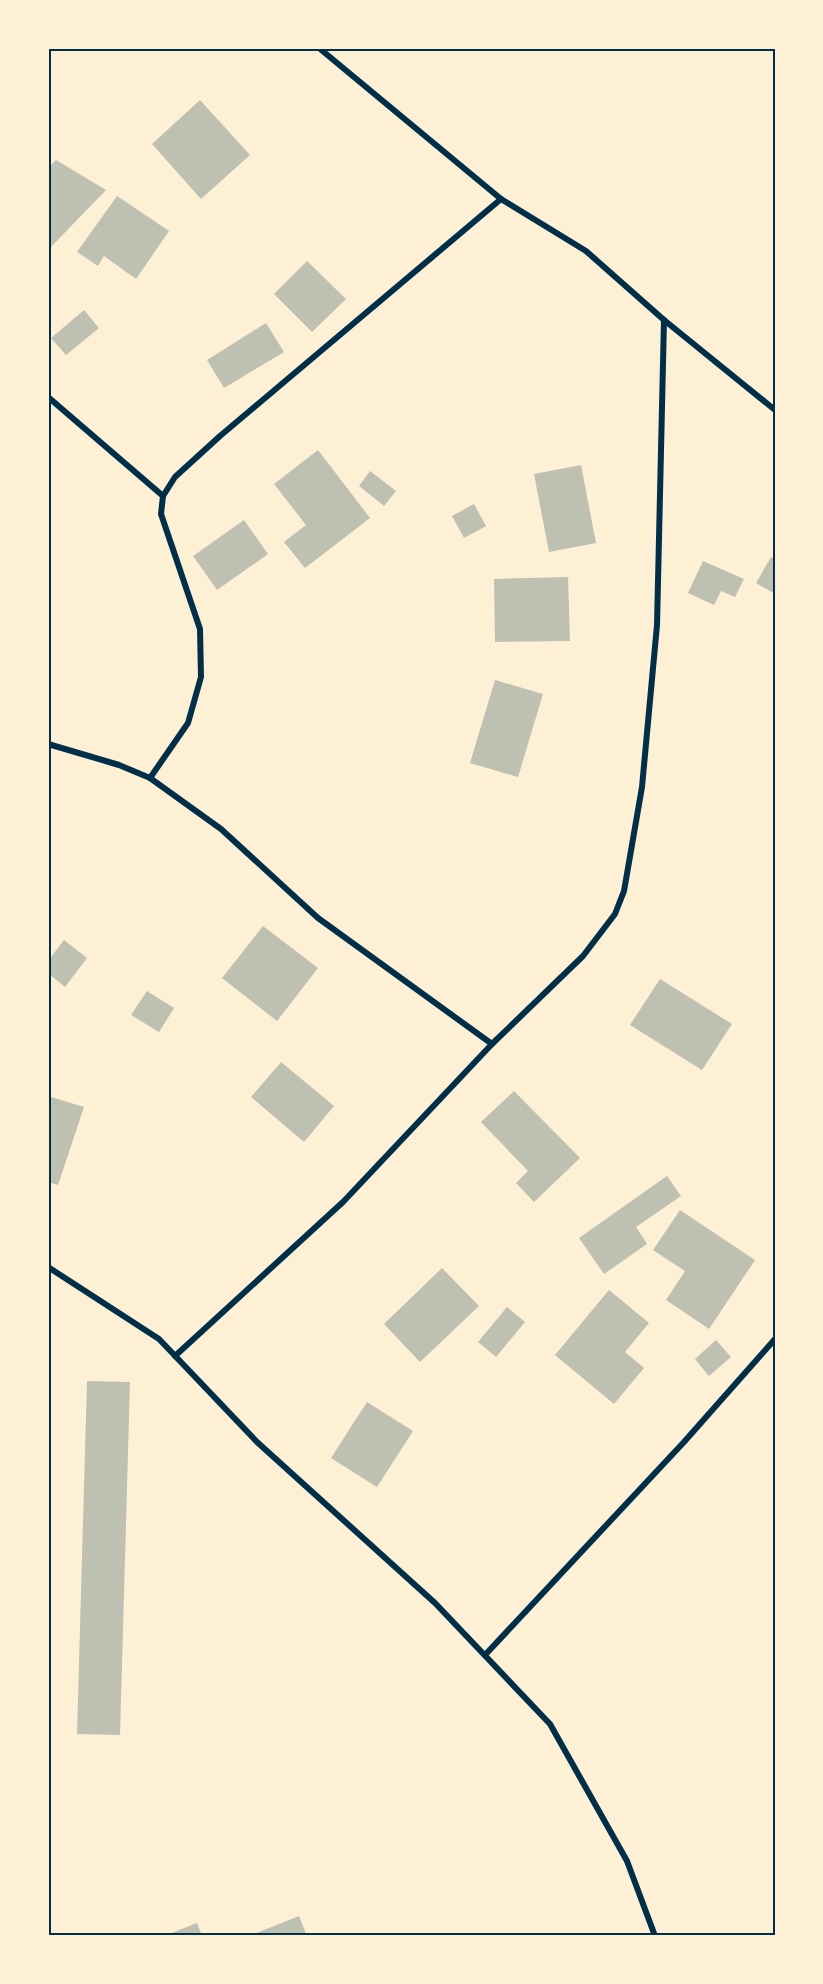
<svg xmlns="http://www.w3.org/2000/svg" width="823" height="1984" viewBox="0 0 823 1984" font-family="'Roboto Condensed',sans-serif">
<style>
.building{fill:#bec0b2}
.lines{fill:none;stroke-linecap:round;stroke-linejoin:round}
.minor{stroke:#003049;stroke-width:6}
.neatline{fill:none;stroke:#003049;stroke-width:2}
</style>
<rect width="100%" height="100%" fill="#fdf0d5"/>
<!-- building -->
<g class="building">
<polygon points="200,100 250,155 201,199 152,144"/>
<polygon points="56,160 106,190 48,250 48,168"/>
<polygon points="117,196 169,231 136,279 104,256 98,266 77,252"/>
<polygon points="307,261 346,299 312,332 274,294"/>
<polygon points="84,310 99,328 66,355 51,338"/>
<polygon points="266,323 284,352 224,388 207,360"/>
<polygon points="318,450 370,518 305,568 284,542 306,525 274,484"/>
<polygon points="581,465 596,543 549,552 534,474"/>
<polygon points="370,471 396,491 384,506 359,486"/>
<polygon points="474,504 486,526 464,538 452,516"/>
<polygon points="244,520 268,554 217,590 193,556"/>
<polygon points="771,557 775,559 775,594 756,583"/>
<polygon points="703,561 744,579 735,597 721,591 714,605 688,593"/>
<polygon points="568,577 570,641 495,642 494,579"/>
<polygon points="495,680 543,694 518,777 470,763"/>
<polygon points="263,926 318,968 277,1021 222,978"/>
<polygon points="64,940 87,958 65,987 48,973 48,961"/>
<polygon points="660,979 732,1024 702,1070 630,1025"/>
<polygon points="147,991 174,1008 159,1032 131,1015"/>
<polygon points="281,1062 334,1106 304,1142 251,1097"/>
<polygon points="514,1091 580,1158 534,1202 516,1183 528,1171 481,1122"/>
<polygon points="48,1096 84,1107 58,1185 48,1182"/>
<polygon points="667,1176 681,1196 636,1227 647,1244 604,1274 579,1238"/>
<polygon points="680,1210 755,1260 709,1329 666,1300 685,1271 653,1250"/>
<polygon points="442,1268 479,1306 420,1362 384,1324"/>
<polygon points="609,1290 649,1323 625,1352 644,1368 614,1404 555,1355"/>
<polygon points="507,1307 525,1322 496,1357 478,1342"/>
<polygon points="716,1340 731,1357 709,1376 695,1359"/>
<polygon points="87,1381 130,1382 120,1735 77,1734"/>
<polygon points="367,1402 413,1431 377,1487 331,1458"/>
<polygon points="299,1916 307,1936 249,1936"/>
<polygon points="197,1923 202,1936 164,1936"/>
</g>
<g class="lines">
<!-- minor -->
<g class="minor">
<polyline points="319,48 501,199 586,251 664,320 775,410"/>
<polyline points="48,397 163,496"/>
<polyline points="48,744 119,765 150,778 221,829 318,918 492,1044"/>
<polyline points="150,778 188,723 201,677 200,629 161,514 163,496 175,477 220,436 501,199"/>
<polyline points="48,1267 159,1339 257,1442 435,1603 550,1724 627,1861 655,1936"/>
<polyline points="175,1356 343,1202 492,1044 583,956 615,914 624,891 642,787 657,625 664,320"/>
<polyline points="485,1655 684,1442 775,1339"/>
</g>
</g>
<!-- border -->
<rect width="823" height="1984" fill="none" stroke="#fdf0d5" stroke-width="99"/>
<rect x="50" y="50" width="724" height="1884" class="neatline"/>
</svg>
